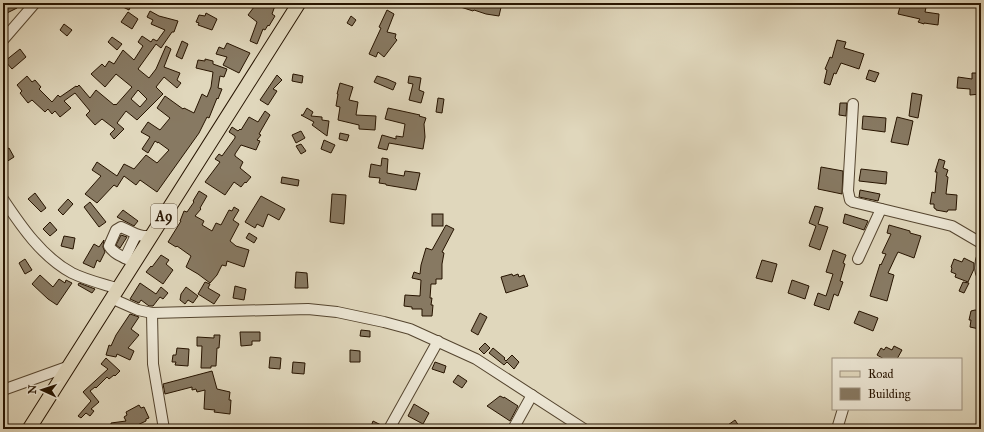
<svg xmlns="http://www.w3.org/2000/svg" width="984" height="432" viewBox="0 0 984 432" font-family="'IM FELL Great Primer',serif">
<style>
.building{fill:#877962;stroke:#271400;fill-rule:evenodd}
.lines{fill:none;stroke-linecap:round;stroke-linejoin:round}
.minor-casing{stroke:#55452f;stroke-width:12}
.major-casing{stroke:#271400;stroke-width:15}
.minor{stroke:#ebe5d3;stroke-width:10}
.major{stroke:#e0d7bc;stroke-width:13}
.labels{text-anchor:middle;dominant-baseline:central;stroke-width:3;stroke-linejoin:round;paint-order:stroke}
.shield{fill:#ebe5d3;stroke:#62533f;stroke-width:1}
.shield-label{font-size:14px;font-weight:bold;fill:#271400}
</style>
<rect width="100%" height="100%" fill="#e0d7bc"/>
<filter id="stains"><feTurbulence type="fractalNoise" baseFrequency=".005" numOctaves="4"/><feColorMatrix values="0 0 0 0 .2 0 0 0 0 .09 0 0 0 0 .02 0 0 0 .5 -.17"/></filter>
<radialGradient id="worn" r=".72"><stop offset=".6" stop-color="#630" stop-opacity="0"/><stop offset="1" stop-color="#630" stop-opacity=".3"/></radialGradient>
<!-- building -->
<g class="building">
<polygon points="11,3 14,3 17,8 3,15 3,8"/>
<polygon points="115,3 132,3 129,10"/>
<polygon points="257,3 276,3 272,14 275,16 269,26 268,25 265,30 263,29 257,44 250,41 257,22 248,15"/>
<polygon points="451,3 502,3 499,16 486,14 474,10 473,11 451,4"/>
<polygon points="901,3 915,5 915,3 927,3 925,12 939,14 938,25 924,23 924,24 918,22 920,19 898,14"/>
<polygon points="387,10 394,14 387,32 396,34 395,38 397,40 384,57 378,52 376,57 369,54 381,28 379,27"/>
<path d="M150,11L159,16L178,21L174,32H172L161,48L156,44L138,69L149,78L156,69L166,46L171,49L164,67L180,73L177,80L181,83L177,88L164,77L156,87L163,94L137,120L126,111L117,123L124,129L114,139L110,134L115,129L102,119L95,125L86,115L90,111L75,93L64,101L71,108L60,117L55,111L52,114L48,109L45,112L32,100L28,103L20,93L22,91L17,85L27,76L32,82L35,80L41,87L39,89L52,102L58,95L60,97L76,86L77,87L79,85L90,98L96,90L114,105L115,104L116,105L132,87L116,74L105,87L91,74L102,64L105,67L109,61L114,64L123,50L134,60L143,46L138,42L142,36L151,42L153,39L157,41L165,30L151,24L153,20L147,17ZM138,90L147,99L140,107L131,99Z"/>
<polygon points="128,12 138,19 132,29 121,22"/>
<polygon points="206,13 217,19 212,30 198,25 199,23 196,22 199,15 205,16"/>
<polygon points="351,16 356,20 352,26 347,23"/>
<polygon points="64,24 72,30 67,36 60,30"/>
<polygon points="112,37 122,44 117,50 108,42"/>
<polygon points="837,40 846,42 844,48 864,54 859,69 841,63 836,74 834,73 830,85 824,83 827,70 825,69 830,57 832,58"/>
<polygon points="182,41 188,44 182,59 176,56"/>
<polygon points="227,43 250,53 239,73 223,65 227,57 216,54 219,47 224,49"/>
<polygon points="20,49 26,57 12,69 5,61"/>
<polygon points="205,59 213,61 213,64 227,69 224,77 220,76 218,88 222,89 218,99 217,98 209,118 207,117 199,133 157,192 140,180 136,185 124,176 117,187 114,185 97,203 85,194 101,176 92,170 97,162 117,176 124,164 134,169 146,155 157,163 169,150 158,142 158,143 155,141 148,153 142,149 150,137 141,132 148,122 160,130 170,118 157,108 165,96 183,109 184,108 194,113 202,94 207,97 211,87 213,72 196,68 198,60 205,61"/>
<polygon points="869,70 879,73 875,82 866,79"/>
<polygon points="972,73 981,73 981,94 970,95 970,89 957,88 958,77 972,79"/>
<polygon points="293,74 303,76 302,83 292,81"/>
<polygon points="277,75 282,80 273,89 277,91 268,105 260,100"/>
<polygon points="377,76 387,79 396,83 393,90 374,82"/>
<polygon points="409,76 421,78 419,90 424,92 421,103 409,100 413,84 408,83"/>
<polygon points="340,83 353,87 349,100 358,102 356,115 376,116 375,130 359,129 359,125 338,120 340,107 336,106 338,94 337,94"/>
<polygon points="912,93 922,95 918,118 909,116"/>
<polygon points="438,98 444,99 442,113 436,112"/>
<polygon points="840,103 847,103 846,116 839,115"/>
<polygon points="307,108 313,112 311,116 322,117 322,120 329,121 327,136 312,125 314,122 301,115 303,115"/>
<polygon points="388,108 420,115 419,116 426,118 424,124 425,137 423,149 389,143 387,150 378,148 382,135 396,139 396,136 403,137 405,124 385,119"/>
<polygon points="265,111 270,115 259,134 261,135 257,140 260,141 256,150 241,145 235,154 235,156 243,162 240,168 251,177 246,183 245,182 241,187 234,182 225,195 205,182 220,162 215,159 219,154 222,156 235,138 235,136 229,132 232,127 238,131 240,129 241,130 249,117 258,122"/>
<polygon points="863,116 886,118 885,132 862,129"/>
<polygon points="897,117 913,121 908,145 891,142"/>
<polygon points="301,131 305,138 296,143 292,135"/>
<polygon points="340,133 349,135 347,141 339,139"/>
<polygon points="324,140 335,145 331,153 321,149"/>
<polygon points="301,144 306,151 301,154 296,146"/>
<polygon points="9,148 14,157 3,164 3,151"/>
<polygon points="382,158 388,159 387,173 404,176 405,171 420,173 416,190 386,185 386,184 379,183 380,178 369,177 371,164 381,166"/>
<polygon points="939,159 945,161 943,168 948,170 946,176 948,177 946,194 957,195 956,210 948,210 947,212 936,210 936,209 934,208 934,204 930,204 932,192 935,193 937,172 935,172"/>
<polygon points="821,167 843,171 842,194 818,189"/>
<polygon points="861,169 887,172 886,184 859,181"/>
<polygon points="282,177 299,180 298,186 281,183"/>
<polygon points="860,190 880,194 878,201 859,197"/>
<polygon points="199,191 207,196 200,208 201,209 195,216 204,221 202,225 212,231 216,223 221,225 229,210 232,211 234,207 239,210 233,220 239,224 230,241 236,246 249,250 244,267 227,261 226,266 222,265 217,275 210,283 198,274 186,267 191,256 177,246 176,247 168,242 181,221 180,221 184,211 187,212 194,202 193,201"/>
<polygon points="35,193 46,208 41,212 28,199"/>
<polygon points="332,194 346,195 344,224 330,222"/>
<polygon points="261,196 285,209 279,220 268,214 263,227 257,224 255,228 245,222"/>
<polygon points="68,199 73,204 63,215 58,210"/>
<polygon points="90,202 106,222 99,227 84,207"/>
<polygon points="815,206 823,208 818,224 828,227 820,250 809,246 816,226 809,223"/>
<polygon points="123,210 138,221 134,226 117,217"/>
<rect x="432" y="214" width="11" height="12"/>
<polygon points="845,214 868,221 864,230 843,223"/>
<polygon points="50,222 57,230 50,236 43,229"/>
<polygon points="446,225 454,229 442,252 444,253 442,264 442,279 436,279 436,284 431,284 430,298 432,298 431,305 433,305 432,316 422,316 422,309 412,309 412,307 404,306 405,295 420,296 421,280 412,278 414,272 420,274 421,265 426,248 432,250"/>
<polygon points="889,225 910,231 910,233 921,236 914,258 898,252 895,258 888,273 894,275 887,301 870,296 880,264 881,265 886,254 882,253 891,234 887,233"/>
<polygon points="249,233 257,238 254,243 246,238"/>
<polygon points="121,235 127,237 120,248 116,245"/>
<polygon points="64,236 75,238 73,249 61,246"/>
<polygon points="104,240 103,247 105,252 100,262 97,260 94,268 83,263 94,244 99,247"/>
<polygon points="833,250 846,255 843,263 845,264 840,281 843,282 838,296 834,294 829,310 814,305 818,293 826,296 833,274 826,272"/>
<polygon points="161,255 169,260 166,264 173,270 163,284 146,272 151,266 152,267"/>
<polygon points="964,258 974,263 974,269 968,282 955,277 956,274 951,272 952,268 951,267 954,259 962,262"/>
<polygon points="25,259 32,270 25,274 19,263"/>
<polygon points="762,260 777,264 772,282 756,278"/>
<polygon points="296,272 307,273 308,288 295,288"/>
<polygon points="512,274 513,276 518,274 519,277 524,275 528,286 506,293 501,277"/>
<polygon points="40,275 53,287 59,279 65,283 66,280 72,283 57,305 48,299 32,284"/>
<polygon points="792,280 809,286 805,299 788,293"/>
<polygon points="205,282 210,284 208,288 220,295 214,304 198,294"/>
<polygon points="963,282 969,283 964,293 959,291"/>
<polygon points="79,283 95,289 92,293 78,285"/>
<polygon points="140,283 156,294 161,287 168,293 163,299 160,297 153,306 149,306 141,300 139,303 130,299"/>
<polygon points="235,286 246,289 244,300 233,298"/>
<polygon points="186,287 198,296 193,303 188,300 185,304 180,300 181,294"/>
<polygon points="975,310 981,311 981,327 979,327 979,329 970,327 971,320 969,320 971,311"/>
<polygon points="859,311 878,318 873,331 854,323"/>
<polygon points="480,313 487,317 478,335 471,331"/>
<polygon points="130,314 139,317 131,329 139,335 128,348 134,351 130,360 117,354 116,357 106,355 109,345 111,346 116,335"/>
<polygon points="361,330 370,331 370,337 360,336"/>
<polygon points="240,332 260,332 260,341 252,341 252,345 241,346"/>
<polygon points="214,335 220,335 219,348 217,348 216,366 211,366 211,368 201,368 202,346 197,346 197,337 214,338"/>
<polygon points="485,343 490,348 484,354 479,349"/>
<polygon points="894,346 902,350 897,359 884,359 877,355 881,348 884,350 886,347 892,350"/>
<polygon points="177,348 189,349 188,366 175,365 176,362 172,362 173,355 176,355"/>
<polygon points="493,348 505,358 504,359 506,361 512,355 519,362 514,369 507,362 504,365 489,353"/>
<polygon points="350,350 360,351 360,362 350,362"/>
<polygon points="270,357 281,358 280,369 269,368"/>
<polygon points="106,358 120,371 115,376 114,375 109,379 107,377 96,388 95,387 90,391 99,402 91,409 94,411 90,416 86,413 81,418 78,416 91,401 83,392 108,369 101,364"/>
<polygon points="293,362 305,363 304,374 292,373"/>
<polygon points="435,362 446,366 444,373 432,369"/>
<polygon points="212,371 217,389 230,392 229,400 231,400 230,414 214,412 215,410 204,409 205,390 197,392 196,389 192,390 192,387 165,394 163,384"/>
<polygon points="458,375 467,381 462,388 453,382"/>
<polygon points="500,396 504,398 504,397 518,406 510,421 487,406"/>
<polygon points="414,404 429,413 423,424 408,416"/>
<polygon points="139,405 141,408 144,407 149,418 146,419 146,421 129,429 111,429 111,423 126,421 124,417 127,415 126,412"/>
<polygon points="735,420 741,429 730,429 728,425"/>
<polygon points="373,421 383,426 383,429 370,429"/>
</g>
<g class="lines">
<!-- minor casing -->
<g class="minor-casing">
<g id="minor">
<polyline points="3,40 35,3"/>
<polyline points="853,104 848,191 850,200 853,202 952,226 981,243"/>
<path d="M3,199C21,226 42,257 72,273C86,280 103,284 119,289"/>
<polyline points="125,258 136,235"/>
<polyline points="858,259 881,209"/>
<polyline points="981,260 980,268 981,273"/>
<path d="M135,263C126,258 114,255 109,246L116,230L121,227C132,231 140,239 153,235"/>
<polyline points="113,299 138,310 152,313 308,309 337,312 384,322 410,329 476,359 584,429"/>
<polyline points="152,313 153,364 164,429"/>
<polyline points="3,390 67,367"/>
<polyline points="389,429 438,341"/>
<polyline points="513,429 532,395"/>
<polyline points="837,429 843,409"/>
</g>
</g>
<!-- major casing -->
<g class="major-casing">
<polyline id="major" points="29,429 299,3"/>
</g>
<!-- minor -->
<use href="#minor" class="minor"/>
<!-- major -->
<use href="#major" class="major"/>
</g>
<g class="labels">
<!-- shield labels -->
<rect class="shield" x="151" y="204" width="26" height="24" rx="3"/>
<g class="shield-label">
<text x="164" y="216">A9</text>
</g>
</g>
<!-- margin -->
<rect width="984" height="432" fill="none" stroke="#e0d7bc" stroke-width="16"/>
<rect x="4" y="4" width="976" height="424" fill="none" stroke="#271400" stroke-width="2"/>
<rect x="8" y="8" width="968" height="416" fill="none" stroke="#271400"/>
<!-- legend -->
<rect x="832" y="358" width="130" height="52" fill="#ebe5d3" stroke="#9d917f"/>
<rect x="840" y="371" width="20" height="6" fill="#e0d7bc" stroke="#9d917f"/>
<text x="868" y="378" font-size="12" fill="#271400">Road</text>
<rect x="840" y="388" width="20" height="12" fill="#877962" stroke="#9d917f"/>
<text x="868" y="398" font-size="12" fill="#271400">Building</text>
<!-- north arrow -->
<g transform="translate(42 390) rotate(273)" stroke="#ebe5d3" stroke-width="3" paint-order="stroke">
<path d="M0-3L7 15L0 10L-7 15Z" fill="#271400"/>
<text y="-6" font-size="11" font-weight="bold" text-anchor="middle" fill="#271400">N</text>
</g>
<rect width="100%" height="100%" filter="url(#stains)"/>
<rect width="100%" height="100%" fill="url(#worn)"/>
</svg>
